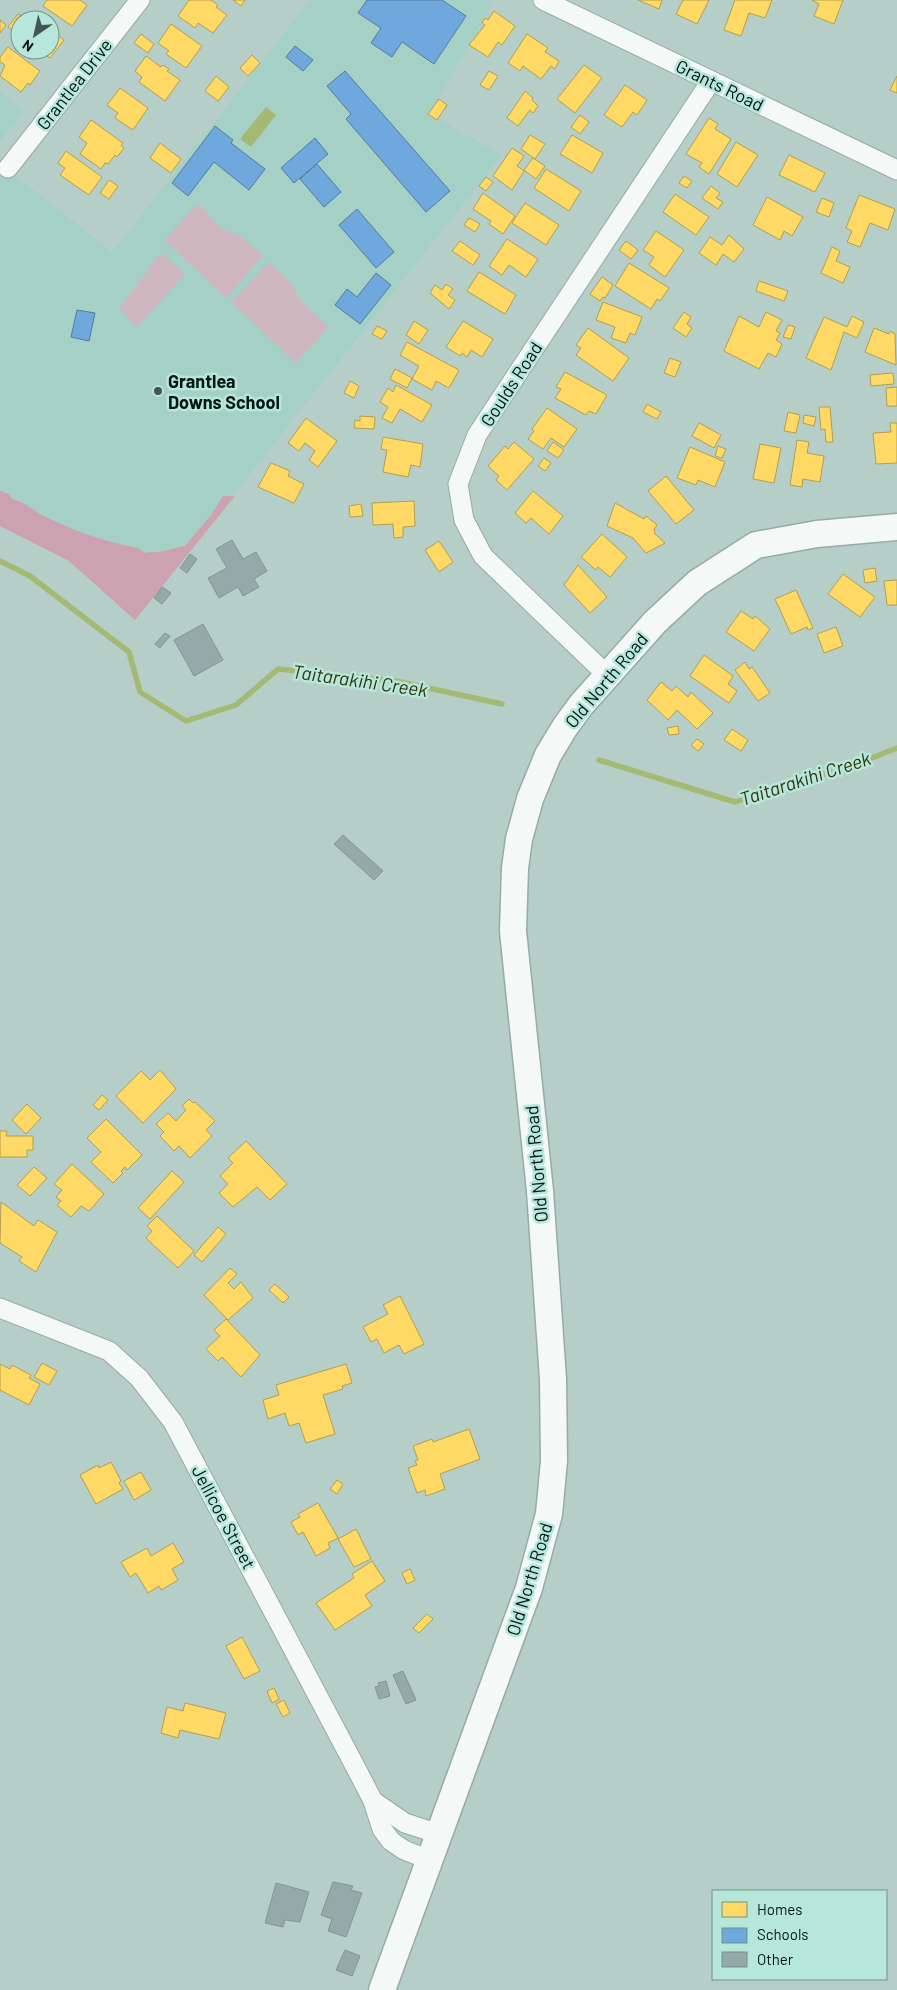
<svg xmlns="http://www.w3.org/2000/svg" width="897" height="1990" viewBox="0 0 897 1990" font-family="Barlow,sans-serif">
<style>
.built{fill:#a5d0c6}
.green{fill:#cfb7bf}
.forest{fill:#cca2b1}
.water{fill:#a4b972}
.homes{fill:#ffd966;stroke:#b49e4d}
.schools{fill:#6fa8dc;stroke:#4f7c9f}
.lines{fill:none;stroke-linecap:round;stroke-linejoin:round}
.stream{stroke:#a4b972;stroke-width:5.5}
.building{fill:#95aaa8;stroke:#819693}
.street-casing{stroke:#96aba5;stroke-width:21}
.secondary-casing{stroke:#96aba5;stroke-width:29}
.street{stroke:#f4f8f7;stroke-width:19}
.secondary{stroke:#f4f8f7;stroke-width:26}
.poi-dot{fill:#425752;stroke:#b7e7db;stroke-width:2}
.labels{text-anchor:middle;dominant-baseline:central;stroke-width:5;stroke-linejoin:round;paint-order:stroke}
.street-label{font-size:18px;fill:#041612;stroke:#b7e7db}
.poi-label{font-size:18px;font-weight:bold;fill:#041612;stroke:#b7e7db;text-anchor:start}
.water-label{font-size:19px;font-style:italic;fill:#2e350b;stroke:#b7e7db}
</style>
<rect width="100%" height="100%" fill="#b5cfc8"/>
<!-- built -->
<g class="built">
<polygon points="310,0 484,0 492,4 430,114 502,155 135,620 69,561 0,526 0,163 112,252"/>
<polygon points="0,92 24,110 0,142"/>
</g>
<!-- green -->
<g class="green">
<polygon points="198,204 222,229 240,236 263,256 226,298 164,240"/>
<polygon points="164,255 185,274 137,327 119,309 158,256"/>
<polygon points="269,262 292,284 299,299 329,327 296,363 231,302"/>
</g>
<!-- forest -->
<path class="forest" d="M0,491L9,494L12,499C26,502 33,511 46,517C75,531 105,542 138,548L145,553C152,551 159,553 165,551C172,549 177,547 185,546L211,515L223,496H235L135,620L69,561L0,526Z"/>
<!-- water -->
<polygon class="water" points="266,107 276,115 251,147 240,139"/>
<!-- homes -->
<g class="homes">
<polygon points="47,0 80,0 87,5 72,26 43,6"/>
<polygon points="189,0 211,0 218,5 216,7 227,15 213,33 198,23 195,28 178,16"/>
<polygon points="233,0 245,0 241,6"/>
<polygon points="638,0 662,0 659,9"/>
<polygon points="683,0 709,0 697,24 676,14"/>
<polygon points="735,0 772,0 765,18 749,13 741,36 724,30"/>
<polygon points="812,0 843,0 834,24 814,16 819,4"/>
<polygon points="494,11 515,26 502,45 498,42 488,57 469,45 485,25 482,23 485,18 488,20"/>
<polygon points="18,14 28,20 20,20 20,36 8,27"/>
<polygon points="0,20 6,25 0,33"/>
<polygon points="171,24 202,46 186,68 166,54 169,51 158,43"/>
<polygon points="50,30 64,40 50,58 39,50 50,50"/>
<polygon points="141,34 154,44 148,53 134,43"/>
<polygon points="527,34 548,48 545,52 559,61 555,69 551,66 541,79 523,66 520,71 508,63"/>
<polygon points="8,47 40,71 30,85 28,83 21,92 0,76 5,65 0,62 0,57"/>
<polygon points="252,55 260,63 248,76 240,68"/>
<polygon points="146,56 161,67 163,65 169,69 167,71 180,80 165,101 139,82 142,77 135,71"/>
<polygon points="584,65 602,78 575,113 557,99"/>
<polygon points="489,71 498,76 489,90 480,85"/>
<polygon points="216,76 229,87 218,101 205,91"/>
<polygon points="897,76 897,93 890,90"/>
<polygon points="625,85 647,100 637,115 633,112 622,127 604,115"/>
<polygon points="120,88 148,108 133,130 115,118 118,113 107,105"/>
<polygon points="525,91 533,98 532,100 538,106 533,113 530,110 518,126 507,118"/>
<polygon points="439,99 447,105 437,120 428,114"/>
<polygon points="580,115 589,122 580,134 571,127"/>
<polygon points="709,118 718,124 715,129 731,139 709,174 699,167 702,163 686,154"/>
<polygon points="91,120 123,143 121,146 124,148 117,157 115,155 108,164 105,163 101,169 80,154 87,143 79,137"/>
<polygon points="530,135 545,144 535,159 521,149"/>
<polygon points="572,135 603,153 592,173 560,154"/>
<polygon points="736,142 758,155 737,187 717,174"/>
<polygon points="160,143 181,159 171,173 150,158"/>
<polygon points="512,148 524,156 517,166 524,171 512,190 493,176"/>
<polygon points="66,151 102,177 89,195 60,175 65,168 58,163"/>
<polygon points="789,155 825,173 815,192 779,175"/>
<polygon points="533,158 545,166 536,179 524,170"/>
<polygon points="546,169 581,191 569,211 534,188"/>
<polygon points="684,176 692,181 687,188 679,183"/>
<polygon points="486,177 493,182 486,191 479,186"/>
<polygon points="109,180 118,186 109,199 100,193"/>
<polygon points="711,186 720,193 716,198 723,202 718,209 702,198"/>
<polygon points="483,193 515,216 503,234 489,224 491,221 473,209"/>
<polygon points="675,194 709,217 696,235 663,212"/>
<polygon points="859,195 895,209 888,230 870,223 860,247 847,242 852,231 846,228"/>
<polygon points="767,197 803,217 792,236 784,231 780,240 753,225"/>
<polygon points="822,198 834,203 829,217 816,212"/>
<polygon points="525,203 559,225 546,245 512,223"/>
<polygon points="469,218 480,224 475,232 464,225"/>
<polygon points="656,231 684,250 665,277 649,265 654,257 643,250"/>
<polygon points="729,235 744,249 734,262 723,254 716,265 699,253 710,237 722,245"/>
<polygon points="507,239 538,259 526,277 509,265 502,275 489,266"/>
<polygon points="460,241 480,255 473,265 452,251"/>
<polygon points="626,241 638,250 631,259 619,250"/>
<polygon points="832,247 840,251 836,261 850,267 843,283 821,273"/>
<polygon points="629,263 669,288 660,301 657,299 651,309 615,286"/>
<polygon points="479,272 516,295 505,314 467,291"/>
<polygon points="602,277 613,285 605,298 603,297 600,301 590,294"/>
<polygon points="759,281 788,291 784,301 756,291"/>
<polygon points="446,284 453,289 448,295 455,300 449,309 430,293 435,285 442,290"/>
<polygon points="603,302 642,317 635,335 630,333 626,343 611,338 615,327 596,320"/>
<polygon points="684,312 691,317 687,324 692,328 686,337 673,328"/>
<polygon points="766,312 782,320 776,331 780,333 776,340 782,344 776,357 768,353 759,369 724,351 739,316 759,327"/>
<polygon points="852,316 864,322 857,338 844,332 831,370 806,358 824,317 847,327"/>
<polygon points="414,321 428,330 419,344 406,335"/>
<polygon points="463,321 493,339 482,357 471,350 467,357 462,353 460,356 446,347"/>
<polygon points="788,325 795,327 791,339 783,337"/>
<polygon points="377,326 387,331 382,339 372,334"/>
<polygon points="588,328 629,358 613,381 576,355 581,348 576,345"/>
<polygon points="874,328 889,334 890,331 895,334 896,365 865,352"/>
<polygon points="407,342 459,370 449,388 436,381 432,390 412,379 419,366 400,355"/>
<polygon points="670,358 681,362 675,377 664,373"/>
<polygon points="395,369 412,378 407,388 390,379"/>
<polygon points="565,372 607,395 596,414 589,411 586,415 555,398 561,389 556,387"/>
<polygon points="893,373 894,384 871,386 870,375"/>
<polygon points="350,381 359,386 354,398 344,393"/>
<polygon points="396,385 432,405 422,422 400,409 392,423 382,418 388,407 380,402 388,388 393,392"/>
<polygon points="897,387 897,406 887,406 886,388"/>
<polygon points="647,404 661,412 657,419 643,412"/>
<polygon points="819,407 830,407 833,442 826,442 825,429 821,430"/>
<polygon points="547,408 577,429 564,447 551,438 543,449 528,439 534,431 532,429"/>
<polygon points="788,412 800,415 796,433 784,431"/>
<polygon points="804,415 816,417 814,426 803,423"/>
<polygon points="360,416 375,417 374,429 354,428 355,420 360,421"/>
<polygon points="306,418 337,441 318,467 309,460 315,451 305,443 299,451 288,443"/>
<polygon points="699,423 721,435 714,448 692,436"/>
<polygon points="890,423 897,423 897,463 876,464 873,433 891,432"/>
<polygon points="383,437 423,444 420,467 411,465 408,477 383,472 387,450 381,449"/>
<polygon points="797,440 809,442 807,453 824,456 820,482 803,479 802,487 790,485"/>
<polygon points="514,442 534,459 507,490 496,480 499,476 488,466 505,446 508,449"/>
<polygon points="553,442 564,450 558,458 547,451"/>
<polygon points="760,444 781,448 774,483 753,479"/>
<polygon points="718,446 726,449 722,458 715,456"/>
<polygon points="690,447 725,462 715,487 698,480 696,485 677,478"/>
<polygon points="544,458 551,463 545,471 538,466"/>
<polygon points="271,463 290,471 288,476 304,484 294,503 258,487"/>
<polygon points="666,476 694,510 676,524 648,491"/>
<polygon points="533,491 563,516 549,534 531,518 526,523 515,513"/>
<polygon points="414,501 415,526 403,527 403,537 394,538 393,524 373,525 372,503"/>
<polygon points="615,503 644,519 646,516 657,525 654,529 655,534 665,543 646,553 633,538 607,526"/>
<polygon points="361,504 363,516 350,517 349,506"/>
<polygon points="602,534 627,557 610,577 598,567 596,570 581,557"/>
<polygon points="439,541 453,562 439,572 425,550"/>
<polygon points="578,565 607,597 590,613 564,585"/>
<polygon points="875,568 877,581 865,583 863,570"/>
<polygon points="843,574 875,597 860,617 828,594"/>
<polygon points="897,580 897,605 887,605 884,581"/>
<polygon points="796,590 813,628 808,630 807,627 791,634 775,599"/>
<polygon points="741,611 753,619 755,616 770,629 754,651 726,632"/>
<polygon points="836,627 843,646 824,653 817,634"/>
<polygon points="704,655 733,676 728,684 737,691 729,703 690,676"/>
<polygon points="745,662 749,669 752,667 770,693 758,701 735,670"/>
<polygon points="661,682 672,691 676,686 688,697 691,692 713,713 697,729 677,710 668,720 647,700"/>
<polygon points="678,726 679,734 669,735 667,728"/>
<polygon points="732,729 748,740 741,751 724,740"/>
<polygon points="697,739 704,744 698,751 691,745"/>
<polygon points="160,1070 176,1089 143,1123 116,1096 141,1071 150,1080"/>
<polygon points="102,1095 108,1100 99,1110 93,1105"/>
<polygon points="189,1099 193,1103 195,1102 215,1121 206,1130 212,1136 190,1158 179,1146 174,1151 160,1136 164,1132 156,1124 168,1113 176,1121 186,1110 182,1106"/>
<polygon points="27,1104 41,1118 26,1134 12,1120"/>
<polygon points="106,1119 142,1155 127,1170 125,1167 121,1171 123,1173 113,1183 91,1162 101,1152 87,1138"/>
<polygon points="0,1131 7,1131 6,1136 33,1136 33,1150 27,1150 27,1157 0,1157"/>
<polygon points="246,1141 287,1184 270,1200 257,1187 233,1207 219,1193 228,1184 220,1176 233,1163 228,1158"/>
<polygon points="72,1164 104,1194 89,1211 81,1206 71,1217 57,1205 61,1201 56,1197 62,1190 54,1184"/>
<polygon points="34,1167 47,1178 30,1196 17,1185"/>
<polygon points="172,1171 184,1182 150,1219 138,1208"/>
<polygon points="1,1202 34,1226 38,1220 57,1232 36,1272 19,1261 22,1257 0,1243"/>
<polygon points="157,1216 194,1251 178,1268 146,1238 152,1231 147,1226"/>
<polygon points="218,1227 226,1234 202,1262 194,1255"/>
<polygon points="230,1268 237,1274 228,1283 234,1289 241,1282 253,1298 228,1320 204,1295"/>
<polygon points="275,1284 289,1297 283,1303 269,1290"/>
<polygon points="400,1296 424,1344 404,1354 399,1345 384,1353 377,1339 371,1342 363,1327 388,1314 383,1305"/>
<polygon points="226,1319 260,1355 241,1377 222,1357 218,1361 206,1349 220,1336 214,1330"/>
<polygon points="42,1363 57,1371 49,1385 34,1377"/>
<polygon points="0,1364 10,1369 12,1365 31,1375 29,1378 40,1384 29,1405 0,1390"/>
<polygon points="346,1364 352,1383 342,1386 343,1389 323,1395 335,1434 306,1443 299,1423 289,1426 285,1413 268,1419 263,1400 279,1395 276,1385"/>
<polygon points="469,1429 480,1459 440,1474 445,1489 426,1496 425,1490 417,1493 408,1468 417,1465 415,1461 418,1460 413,1446 432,1439 433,1442"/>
<polygon points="111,1462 121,1481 119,1483 123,1489 96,1504 80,1475 98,1465 99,1468"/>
<polygon points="141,1472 151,1490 134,1500 124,1481"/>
<polygon points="337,1480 343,1484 337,1494 330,1489"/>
<polygon points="318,1503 338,1538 328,1543 330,1548 316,1556 303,1532 298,1535 291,1522 300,1517 298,1514"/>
<polygon points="356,1529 371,1559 354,1567 338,1539"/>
<polygon points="173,1543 184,1562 172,1569 178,1580 161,1590 159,1586 148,1593 136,1573 130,1577 121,1562 147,1548 151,1556"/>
<polygon points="372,1561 385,1581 365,1595 372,1606 335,1630 316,1603 354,1578 352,1574"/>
<polygon points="410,1569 415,1580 407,1584 402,1573"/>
<polygon points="427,1614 433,1619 419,1633 413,1628"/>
<polygon points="242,1637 260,1671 244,1679 226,1646"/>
<polygon points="274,1688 279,1699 272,1703 267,1691"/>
<polygon points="284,1700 290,1713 283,1717 276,1704"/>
<polygon points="185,1703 226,1713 219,1739 180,1730 178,1738 161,1733 167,1707 183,1711"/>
</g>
<!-- schools -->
<g class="schools">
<polygon points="367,0 442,0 466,16 434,64 402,42 392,57 371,43 381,28 358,13"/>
<polygon points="295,46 313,60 303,71 286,57"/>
<polygon points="345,71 450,191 426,212 346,119 351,114 327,86"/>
<polygon points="215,126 233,140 231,143 265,169 249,190 214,162 188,196 172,183"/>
<polygon points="315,138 328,154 294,183 281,168"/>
<polygon points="317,164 341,192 324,207 300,179"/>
<polygon points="357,209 394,252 376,268 339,225"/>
<polygon points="376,273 391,285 360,324 335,305 347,289 357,297"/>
<polygon points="77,310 95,313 89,341 71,337"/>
</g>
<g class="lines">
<!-- stream -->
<g class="stream">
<polyline points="0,561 30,576 129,652 140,692 186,721 236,705 278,669 396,681 502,704"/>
<polyline points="599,760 735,802 859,763 897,748"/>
</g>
</g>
<!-- building -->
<g class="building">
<polygon points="232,540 243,559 256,552 267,571 254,579 259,587 243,596 238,587 219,598 208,578 227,568 216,549"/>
<polygon points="190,554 197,559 187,573 180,568"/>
<polygon points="162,587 171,593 162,604 154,598"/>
<polygon points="203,624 223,660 194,676 174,640"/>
<polygon points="165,633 170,636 160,648 155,644"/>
<polygon points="343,835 383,871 374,880 334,844"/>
<polygon points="403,1671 416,1700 406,1704 393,1675"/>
<polygon points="386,1681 390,1696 379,1699 375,1687 379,1686 378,1683"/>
<polygon points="333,1882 353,1886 351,1890 362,1893 346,1937 328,1931 332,1919 321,1915"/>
<polygon points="276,1883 309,1892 300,1922 285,1920 283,1927 265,1923"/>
<polygon points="345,1950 360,1956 352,1976 336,1970"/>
</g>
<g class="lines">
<!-- street casing -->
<g class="street-casing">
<g id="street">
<polyline points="543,0 897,170"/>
<polyline points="8,168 140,0"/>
<polyline points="607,675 483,556 464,520 458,484 477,435 711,81"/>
<polyline points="0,1308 109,1351 139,1378 173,1422 357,1770 373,1801 382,1829 391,1841 404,1850 430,1860"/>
<polyline points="373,1801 405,1823 439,1834"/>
</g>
</g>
<!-- secondary casing -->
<g class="secondary-casing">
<polyline id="secondary" points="382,1990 529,1588 549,1514 554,1461 553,1379 540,1191 513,931 515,868 519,839 530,799 548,755 565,727 581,705 655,622 697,583 756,545 817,534 897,527"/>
</g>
<!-- street -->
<use href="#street" class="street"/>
<!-- secondary -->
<use href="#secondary" class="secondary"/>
</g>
<!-- markers -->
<circle class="poi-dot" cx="158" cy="391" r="5"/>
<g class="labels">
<!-- street labels -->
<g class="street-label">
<text transform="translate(74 84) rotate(-52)">Grantlea Drive</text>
<text transform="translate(720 85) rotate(26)">Grants Road</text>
<text transform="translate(511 384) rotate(-57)">Goulds Road</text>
<text transform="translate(606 680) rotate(-50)">Old North Road</text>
<text transform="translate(536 1164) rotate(-95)">Old North Road</text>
<text transform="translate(224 1517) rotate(62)">Jellicoe Street</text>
<text transform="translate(529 1579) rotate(-73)">Old North Road</text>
</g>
<!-- poi labels -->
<g class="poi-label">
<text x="168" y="381">Grantlea<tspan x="168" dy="21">Downs School</tspan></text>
</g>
<!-- water labels -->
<g class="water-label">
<text transform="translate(360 680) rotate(8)">Taitarakihi Creek</text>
<text transform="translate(805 778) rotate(-18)">Taitarakihi Creek</text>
</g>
</g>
<!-- legend -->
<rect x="712" y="1890" width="175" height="90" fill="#b7e7db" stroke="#6f938b"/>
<rect x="722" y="1902" width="25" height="15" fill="#ffd966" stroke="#6f938b"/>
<text x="757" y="1915" font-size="15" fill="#041612">Homes</text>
<rect x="722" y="1928" width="25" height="15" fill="#6fa8dc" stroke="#6f938b"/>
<text x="757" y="1940" font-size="15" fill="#041612">Schools</text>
<rect x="722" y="1952" width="25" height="15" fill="#95aaa8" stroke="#6f938b"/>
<text x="757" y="1965" font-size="15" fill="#041612">Other</text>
<!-- north arrow -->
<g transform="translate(35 35) rotate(214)"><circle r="24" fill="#b7e7db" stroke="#6f938b"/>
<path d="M0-4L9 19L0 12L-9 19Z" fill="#425752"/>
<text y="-8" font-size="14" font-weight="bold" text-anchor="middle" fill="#041612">N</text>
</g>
</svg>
